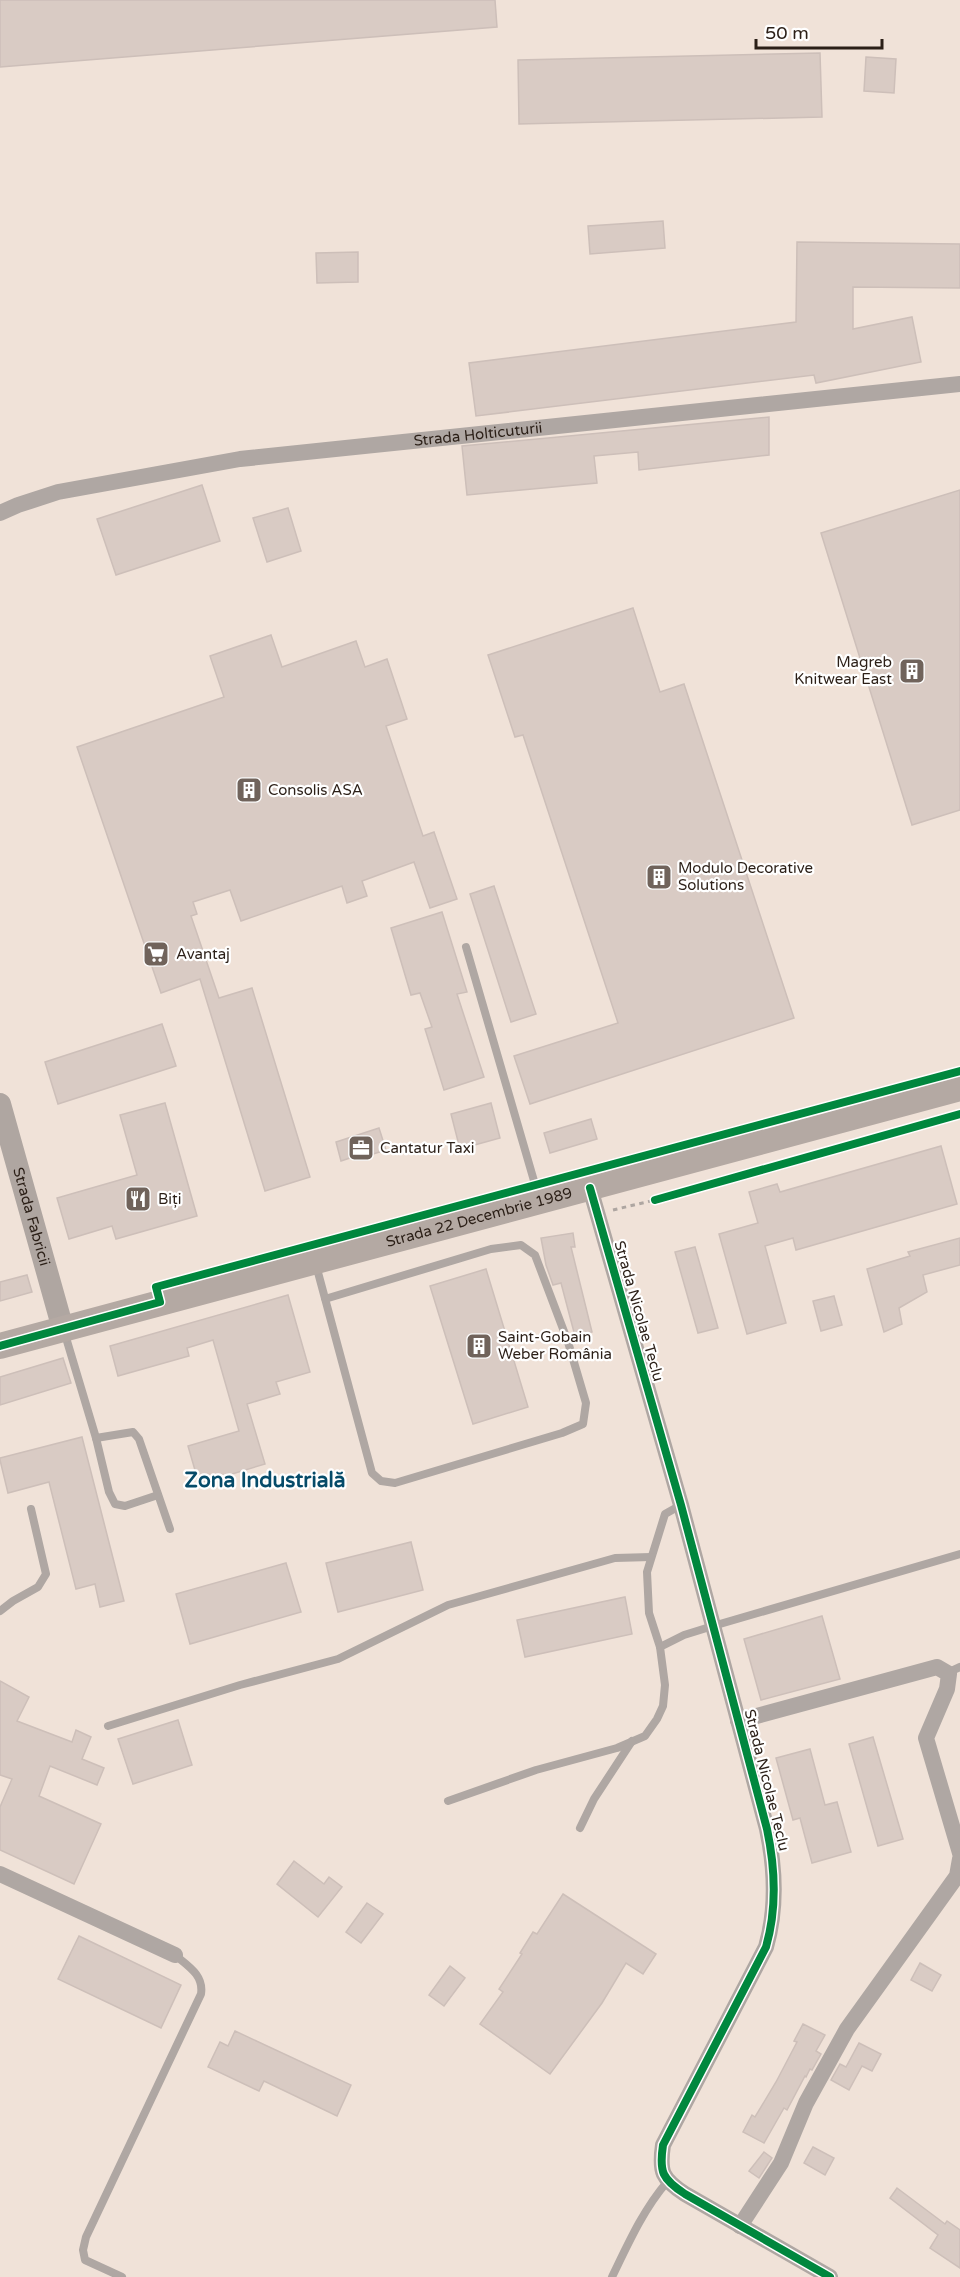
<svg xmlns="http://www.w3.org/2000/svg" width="960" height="2277" viewBox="0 0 960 2277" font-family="'Varela Round',sans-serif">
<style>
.building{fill:#d9cbc4;stroke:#cdbfb9;stroke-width:1.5}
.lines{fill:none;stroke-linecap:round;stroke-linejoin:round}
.path{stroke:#aea6a1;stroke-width:3;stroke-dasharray:4.5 4.5;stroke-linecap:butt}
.lane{stroke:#afa7a3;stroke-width:8}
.street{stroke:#afa7a3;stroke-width:16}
.secondary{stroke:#afa6a1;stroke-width:22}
.primary{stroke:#b4a9a3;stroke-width:26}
.cycleway-casing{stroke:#fff;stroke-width:11}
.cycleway{stroke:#00873e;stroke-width:8}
.labels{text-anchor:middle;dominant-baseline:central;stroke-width:4.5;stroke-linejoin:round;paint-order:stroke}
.street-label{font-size:15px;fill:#2b1f17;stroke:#fff}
.poi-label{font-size:15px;fill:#2b1f17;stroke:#fff;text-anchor:start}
.district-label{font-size:21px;font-weight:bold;fill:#064b69;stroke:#fff}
</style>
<rect width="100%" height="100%" fill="#f0e2d8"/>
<!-- building -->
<g class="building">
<polygon points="0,0 495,0 497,27 0,67"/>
<polygon points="820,53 822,117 519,124 518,60"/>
<polygon points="866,57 896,59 894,93 864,91"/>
<polygon points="663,221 665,248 590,254 588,226"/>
<polygon points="797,242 960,244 960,288 853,287 853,329 912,317 921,362 816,383 814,375 476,416 469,363 796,322"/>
<polygon points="358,252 358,282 317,283 316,253"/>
<polygon points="769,417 769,455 639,470 638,452 594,456 597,483 467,495 462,446"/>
<polygon points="202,485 220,541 116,575 97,519"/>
<polygon points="960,490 960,810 912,825 821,533"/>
<polygon points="288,508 301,551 267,562 253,518"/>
<polygon points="633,608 660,692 684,684 794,1018 530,1104 514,1056 618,1023 523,735 515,737 488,655"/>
<polygon points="271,635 282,667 356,641 365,667 387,659 407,719 386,726 423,836 434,832 457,899 430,908 414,862 362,881 367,896 347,903 342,886 241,921 230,890 193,902 197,914 191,916 219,998 252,988 310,1177 265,1191 200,979 161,993 77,747 224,697 210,656"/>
<polygon points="494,886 536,1014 511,1022 470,894"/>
<polygon points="442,912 467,992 457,994 484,1077 444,1090 425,1029 432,1027 420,993 411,995 391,928"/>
<polygon points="162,1024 176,1066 58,1104 45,1062"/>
<polygon points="165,1103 197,1216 116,1239 112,1226 69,1239 57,1198 137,1175 120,1115"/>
<polygon points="491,1103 500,1138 460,1149 451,1114"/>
<polygon points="591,1119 597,1139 550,1153 544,1133"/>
<polygon points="379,1128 386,1150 357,1159 356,1156 341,1161 336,1142"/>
<polygon points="941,1146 957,1204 796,1250 793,1238 765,1246 786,1323 747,1334 719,1234 758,1223 749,1192 777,1184 780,1192"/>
<polygon points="573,1233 575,1247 571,1247 592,1332 575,1336 561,1283 553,1285 546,1265 541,1238"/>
<polygon points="960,1238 960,1265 923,1275 927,1292 899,1308 902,1324 884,1332 867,1269 910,1256 908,1252"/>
<polygon points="695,1247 718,1328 698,1333 675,1252"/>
<polygon points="486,1269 528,1407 473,1424 430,1286"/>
<polygon points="27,1275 32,1292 0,1301 0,1282"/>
<polygon points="288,1295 310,1372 276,1382 280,1394 247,1404 265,1464 199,1484 188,1446 239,1431 213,1340 187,1348 189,1356 118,1376 110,1346"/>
<polygon points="834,1296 842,1325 821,1331 813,1301"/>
<polygon points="63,1358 71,1383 0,1405 0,1377"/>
<polygon points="82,1437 124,1601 100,1607 95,1584 76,1589 49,1482 8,1493 0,1460 0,1458"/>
<polygon points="411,1542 423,1590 338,1612 326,1563"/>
<polygon points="286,1563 301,1612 190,1644 176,1594"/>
<polygon points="625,1597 632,1634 525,1657 517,1620"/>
<polygon points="822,1616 840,1679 761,1700 744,1639"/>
<polygon points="0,1681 29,1697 17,1721 72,1742 76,1730 91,1737 82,1759 104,1768 97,1785 50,1766 39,1796 101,1824 74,1884 0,1850 0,1807 12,1779 0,1775"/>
<polygon points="178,1720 192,1765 133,1784 118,1739"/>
<polygon points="873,1737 903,1839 878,1846 849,1744"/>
<polygon points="810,1749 825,1805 837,1802 851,1852 812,1863 800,1818 793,1820 776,1758"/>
<polygon points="294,1861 324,1884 329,1877 342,1887 318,1917 277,1884"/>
<polygon points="563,1894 656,1954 643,1974 626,1963 602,2003 550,2074 480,2024 503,1992 499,1989 522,1954 520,1953 533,1932 537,1934"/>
<polygon points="367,1903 383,1914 361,1943 346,1932"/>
<polygon points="79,1936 181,1985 161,2028 58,1979"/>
<polygon points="920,1963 941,1975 932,1991 911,1980"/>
<polygon points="450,1966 465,1978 444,2006 429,1995"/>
<polygon points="803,2024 825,2035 816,2051 821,2054 812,2070 810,2069 806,2077 805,2076 787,2110 784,2108 764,2143 743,2132 752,2115 755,2117 776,2082 797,2042 794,2041"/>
<polygon points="235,2031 351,2085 337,2116 264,2081 259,2091 208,2067 220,2042 228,2046"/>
<polygon points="859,2043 881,2054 872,2071 862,2066 849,2090 831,2080 840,2064 846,2067"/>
<polygon points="813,2147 834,2158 825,2175 804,2163"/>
<polygon points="764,2152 772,2158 759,2178 749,2171"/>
<polygon points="897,2188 945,2224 947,2221 960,2230 960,2268 930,2248 938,2235 890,2198"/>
</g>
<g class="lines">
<!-- path -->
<polyline class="path" points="613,1210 655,1200"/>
<!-- lane -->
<g class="lane">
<polyline points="466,947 539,1198"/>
<polyline points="316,1265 372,1473 381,1481 395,1483 562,1433 583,1424 586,1403 568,1342 535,1255 521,1245 491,1249 325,1299"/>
<polyline points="64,1331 96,1438 109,1492 115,1504 125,1506 158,1495"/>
<polyline points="96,1438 133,1432 139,1439 170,1529"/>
<polyline points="0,1611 13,1601 38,1587 46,1574 31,1509"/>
<polyline points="660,1647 649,1613 647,1572 665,1514 681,1505"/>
<polyline points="947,1673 960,1667"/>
<polyline points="108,1726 240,1685 338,1659 448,1605 615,1558 651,1557"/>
<polyline points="448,1801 536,1770 617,1748 645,1736 657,1719 663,1706 665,1685 660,1647 684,1635 713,1626 960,1554"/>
<polyline points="580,1828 594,1799 632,1741"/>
<path d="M122,2277L85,2260L83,2250L86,2237L201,1994C204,1975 188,1966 175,1955"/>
<path d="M612,2277C628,2244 643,2210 667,2182"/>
</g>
<!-- street -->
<g class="street">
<path id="s1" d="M0,513L18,505L58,492L240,459L960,384"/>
<path d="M590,1188L681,1505L767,1829C775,1867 777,1909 766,1947L663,2145C659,2172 662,2179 685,2194L830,2277"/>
<polyline points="738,1721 937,1667 949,1674 947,1689 926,1738 960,1853"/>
<polyline points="0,1874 175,1955"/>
<polyline points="740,2226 781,2163 806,2103 847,2029 957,1876 960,1859"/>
</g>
<!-- secondary -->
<path class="secondary" id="s2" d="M0,1104L63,1329"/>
<!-- primary -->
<path class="primary" id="s3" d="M0,1346L960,1088"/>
<!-- cycleway casing -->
<g class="cycleway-casing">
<g id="cycleway">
<path d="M590,1188L681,1505L767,1829C775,1867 777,1909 766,1947L663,2145C659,2172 662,2179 685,2194L830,2277"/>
<polyline points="655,1200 960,1114"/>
<polyline points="0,1346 160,1302 156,1287 960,1071"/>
</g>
</g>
<!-- cycleway -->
<use href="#cycleway" class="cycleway"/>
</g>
<!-- icons -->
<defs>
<g id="building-square" transform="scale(1.35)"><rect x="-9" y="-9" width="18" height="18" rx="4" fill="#70635b" stroke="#fff"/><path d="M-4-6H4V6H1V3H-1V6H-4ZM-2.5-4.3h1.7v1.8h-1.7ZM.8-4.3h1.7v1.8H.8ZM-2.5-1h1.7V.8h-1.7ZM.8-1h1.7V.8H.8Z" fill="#fff"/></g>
<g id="supermarket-square" transform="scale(1.35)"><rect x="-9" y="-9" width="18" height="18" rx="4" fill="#70635b" stroke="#fff"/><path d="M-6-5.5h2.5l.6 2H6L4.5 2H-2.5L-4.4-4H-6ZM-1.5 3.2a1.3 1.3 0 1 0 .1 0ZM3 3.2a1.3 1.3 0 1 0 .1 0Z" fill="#fff"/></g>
<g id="office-square" transform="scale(1.35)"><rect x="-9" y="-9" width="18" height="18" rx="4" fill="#70635b" stroke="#fff"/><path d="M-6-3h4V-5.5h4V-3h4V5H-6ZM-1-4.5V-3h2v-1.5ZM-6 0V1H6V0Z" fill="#fff"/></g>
<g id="restaurant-square" transform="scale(1.35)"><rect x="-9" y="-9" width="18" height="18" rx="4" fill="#70635b" stroke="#fff"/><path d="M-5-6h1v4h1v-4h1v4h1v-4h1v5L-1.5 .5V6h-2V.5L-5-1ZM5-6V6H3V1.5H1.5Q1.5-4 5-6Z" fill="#fff"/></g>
</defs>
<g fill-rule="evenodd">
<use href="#building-square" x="912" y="671"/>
<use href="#building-square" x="249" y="790"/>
<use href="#building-square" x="659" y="877"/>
<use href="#supermarket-square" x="156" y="954"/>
<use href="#office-square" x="361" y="1148"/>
<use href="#restaurant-square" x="138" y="1199"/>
<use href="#building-square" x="479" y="1346"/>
</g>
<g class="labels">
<!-- street labels -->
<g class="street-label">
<text stroke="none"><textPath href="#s1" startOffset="486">Strada Holticuturii</textPath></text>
<text stroke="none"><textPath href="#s2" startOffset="117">Strada Fabricii</textPath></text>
<text stroke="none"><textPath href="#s3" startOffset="496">Strada 22 Decembrie 1989</textPath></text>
<text transform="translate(639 1311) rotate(74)">Strada Nicolae Teclu</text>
<text transform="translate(767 1780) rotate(76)">Strada Nicolae Teclu</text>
</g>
<!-- poi labels -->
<g class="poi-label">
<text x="892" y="662" text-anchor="end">Magreb<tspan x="892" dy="17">Knitwear East</tspan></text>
<text x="268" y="790">Consolis ASA</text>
<text x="678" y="868">Modulo Decorative<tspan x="678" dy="17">Solutions</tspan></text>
<text x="176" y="954">Avantaj</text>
<text x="380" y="1148">Cantatur Taxi</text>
<text x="158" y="1199">Biți</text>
<text x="498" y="1337">Saint-Gobain<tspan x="498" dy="17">Weber România</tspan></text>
</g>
<!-- district labels -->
<g class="district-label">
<text x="265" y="1480">Zona Industrială</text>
</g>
</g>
<!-- scale -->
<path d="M756 39v9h126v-9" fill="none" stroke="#2b1f17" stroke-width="3"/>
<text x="765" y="39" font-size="18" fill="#2b1f17" stroke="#ffffff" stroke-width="4.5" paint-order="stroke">50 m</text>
</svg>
